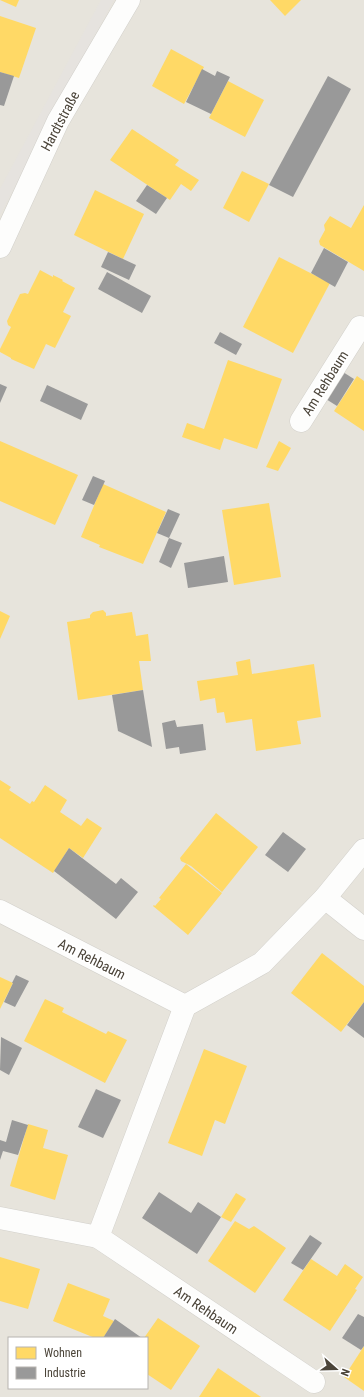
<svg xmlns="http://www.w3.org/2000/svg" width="364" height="1397" viewBox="0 0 364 1397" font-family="'Roboto Condensed',sans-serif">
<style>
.residential{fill:#e7e4dc;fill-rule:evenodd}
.parking{fill:#e6e3df}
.homes{fill:#ffd966}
.industry{fill:#999}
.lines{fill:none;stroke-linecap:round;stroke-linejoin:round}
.minor-casing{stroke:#d2d0cb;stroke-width:23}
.minor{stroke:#fdfdfc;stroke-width:22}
.labels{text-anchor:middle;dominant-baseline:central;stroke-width:4;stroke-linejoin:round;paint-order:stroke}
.street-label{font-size:14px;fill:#4b4439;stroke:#fff}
</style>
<rect width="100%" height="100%" fill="#f4f2ee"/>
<!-- residential -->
<path class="residential" d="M0,0H364V1397H0ZM9,1338H147V1388H9Z"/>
<!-- parking -->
<polygon class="parking" points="101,0 114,0 69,82 0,215 0,189"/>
<!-- homes -->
<g class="homes">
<polygon points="0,0 19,0 16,7"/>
<polygon points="270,0 301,0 285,16"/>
<polygon points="0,16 36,28 19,78 0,72"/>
<polygon points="171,49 204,67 184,104 152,86"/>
<polygon points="228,81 264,100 245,137 209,118"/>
<polygon points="132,129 179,160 175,165 199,180 191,191 181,184 170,200 110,160"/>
<polygon points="242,171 269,184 249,222 223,208"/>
<polygon points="95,190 144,214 123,259 74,235"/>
<polygon points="364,205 364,271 320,245 319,241 325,230 324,225 330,216 351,228"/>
<polygon points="279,257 330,283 293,353 243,327"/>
<polygon points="40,270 53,277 53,275 63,280 62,281 75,288 63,312 71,316 55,348 46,344 34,369 11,359 11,358 0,352 0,349 11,327 8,325 7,321 20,294 25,293 28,294"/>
<polygon points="228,360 282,379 257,449 224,438 220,450 182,437 187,423 204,429"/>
<polygon points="357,376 364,381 364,431 334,411"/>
<polygon points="0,441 78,475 55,525 0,501"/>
<polygon points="279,441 291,448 278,471 266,467"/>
<polygon points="103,484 166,512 143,564 99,547 100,545 81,537"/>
<polygon points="269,503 281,577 234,585 222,510"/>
<polygon points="103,610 106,613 106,616 132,612 136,636 148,634 151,661 139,661 143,690 78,700 67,622 90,618 90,615 93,612"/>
<polygon points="0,611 10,616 0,639"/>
<polygon points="250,659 252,674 314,664 321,717 297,721 301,744 256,751 252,719 226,723 224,712 217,713 215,698 200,701 197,681 238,675 236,662"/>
<polygon points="0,780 11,787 9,790 30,804 32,801 34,802 45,785 67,800 60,812 81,826 87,818 102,828 83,858 69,848 53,873 0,838"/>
<polygon points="216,813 258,847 222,892 191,866 181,861 180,858"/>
<polygon points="186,864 222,893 188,935 153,906 154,905 155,906 161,899 159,898"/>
<polygon points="322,953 364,986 364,1002 341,1032 291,993"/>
<polygon points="0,977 13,983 0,1009"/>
<polygon points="45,999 64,1008 62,1012 106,1034 108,1031 127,1040 105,1083 24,1041"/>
<polygon points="204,1049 247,1066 225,1124 215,1120 202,1156 168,1143"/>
<polygon points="28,1124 48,1130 43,1148 68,1155 55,1200 10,1186"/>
<polygon points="236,1193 246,1199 231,1222 221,1217"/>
<polygon points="235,1221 249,1229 254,1226 286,1248 255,1293 208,1261"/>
<polygon points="0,1257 40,1269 28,1309 0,1301"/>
<polygon points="311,1259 337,1276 345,1264 363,1277 355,1289 357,1290 330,1331 283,1300"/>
<polygon points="68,1283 110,1299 103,1316 114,1321 103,1338 95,1338 53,1321"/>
<polygon points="158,1318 200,1346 171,1390 147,1374 147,1338 144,1338"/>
<polygon points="364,1346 364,1391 344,1377"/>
<polygon points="218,1368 261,1397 199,1397"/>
</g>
<!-- industry -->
<g class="industry">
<polygon points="202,69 215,76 217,71 230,77 211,114 186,102"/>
<polygon points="0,72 14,76 4,106 0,105"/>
<polygon points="328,76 351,89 293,197 269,185"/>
<polygon points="147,185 167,198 156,214 136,201"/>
<polygon points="324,248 348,262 335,287 311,273"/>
<polygon points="108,252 136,265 129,280 101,267"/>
<polygon points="107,272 151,296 142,313 98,289"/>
<polygon points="220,332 242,344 236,355 214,343"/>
<polygon points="335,367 354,379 337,406 318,394"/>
<polygon points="0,384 7,387 0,403"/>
<polygon points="47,385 88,404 81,420 40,401"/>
<polygon points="93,476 105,481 94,505 82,500"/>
<polygon points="168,509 180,514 169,538 157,533"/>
<polygon points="169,538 182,543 171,568 159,562"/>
<polygon points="224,556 228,582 188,588 184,563"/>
<polygon points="143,690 152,747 118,731 112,695"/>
<polygon points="175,720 177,727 203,724 206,750 180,754 179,747 166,749 162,723"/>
<polygon points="283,832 306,849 288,872 265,855"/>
<polygon points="69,848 116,884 121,878 138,892 116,919 54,871"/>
<polygon points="16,975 29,981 15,1007 4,1002 13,983 12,983"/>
<polygon points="364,1002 364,1038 347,1025"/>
<polygon points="1,1037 22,1048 9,1075 0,1070"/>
<polygon points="96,1089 121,1100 103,1138 78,1127"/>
<polygon points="12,1120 28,1125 18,1155 3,1151 0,1160 0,1140 6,1142"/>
<polygon points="159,1192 191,1213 198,1202 221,1217 197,1254 142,1218"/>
<polygon points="310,1235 322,1243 303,1270 291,1263"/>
<polygon points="358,1314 364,1317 364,1346 361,1350 342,1338"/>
<polygon points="115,1319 132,1331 142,1338 103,1338"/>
</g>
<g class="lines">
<!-- minor casing -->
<g class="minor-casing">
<g id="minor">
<polyline points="0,247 58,121 129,0"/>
<polyline points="301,421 360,327 364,330"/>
<polyline points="325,898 364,929"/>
<polyline points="0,911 185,1006 262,963 325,898 364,850"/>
<polyline points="185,1006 98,1237 314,1382"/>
<polyline points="0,1218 98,1237"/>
</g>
</g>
<!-- minor -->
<use href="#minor" class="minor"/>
</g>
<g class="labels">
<!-- street labels -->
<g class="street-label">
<text transform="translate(60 121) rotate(-62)">Hardtstraße</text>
<text transform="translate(325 383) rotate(-58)">Am Rehbaum</text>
<text transform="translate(92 959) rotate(27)">Am Rehbaum</text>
<text transform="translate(206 1310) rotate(34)">Am Rehbaum</text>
</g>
</g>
<!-- legend -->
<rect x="8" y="1337" width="140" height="52" fill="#ffffff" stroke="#b7b4b0"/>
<rect x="16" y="1347" width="20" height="12" fill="#ffd966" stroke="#b7b4b0"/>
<text x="44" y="1357" font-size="12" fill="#4b4439">Wohnen</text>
<rect x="16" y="1367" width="20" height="12" fill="#999999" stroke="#b7b4b0"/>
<text x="44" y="1377" font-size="12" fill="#4b4439">Industrie</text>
<!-- north arrow -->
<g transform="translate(336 1369) rotate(110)" stroke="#ffffff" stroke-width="3" paint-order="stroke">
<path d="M0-3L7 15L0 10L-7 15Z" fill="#4b4439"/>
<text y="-6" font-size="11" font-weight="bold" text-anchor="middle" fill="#4b4439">N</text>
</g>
</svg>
